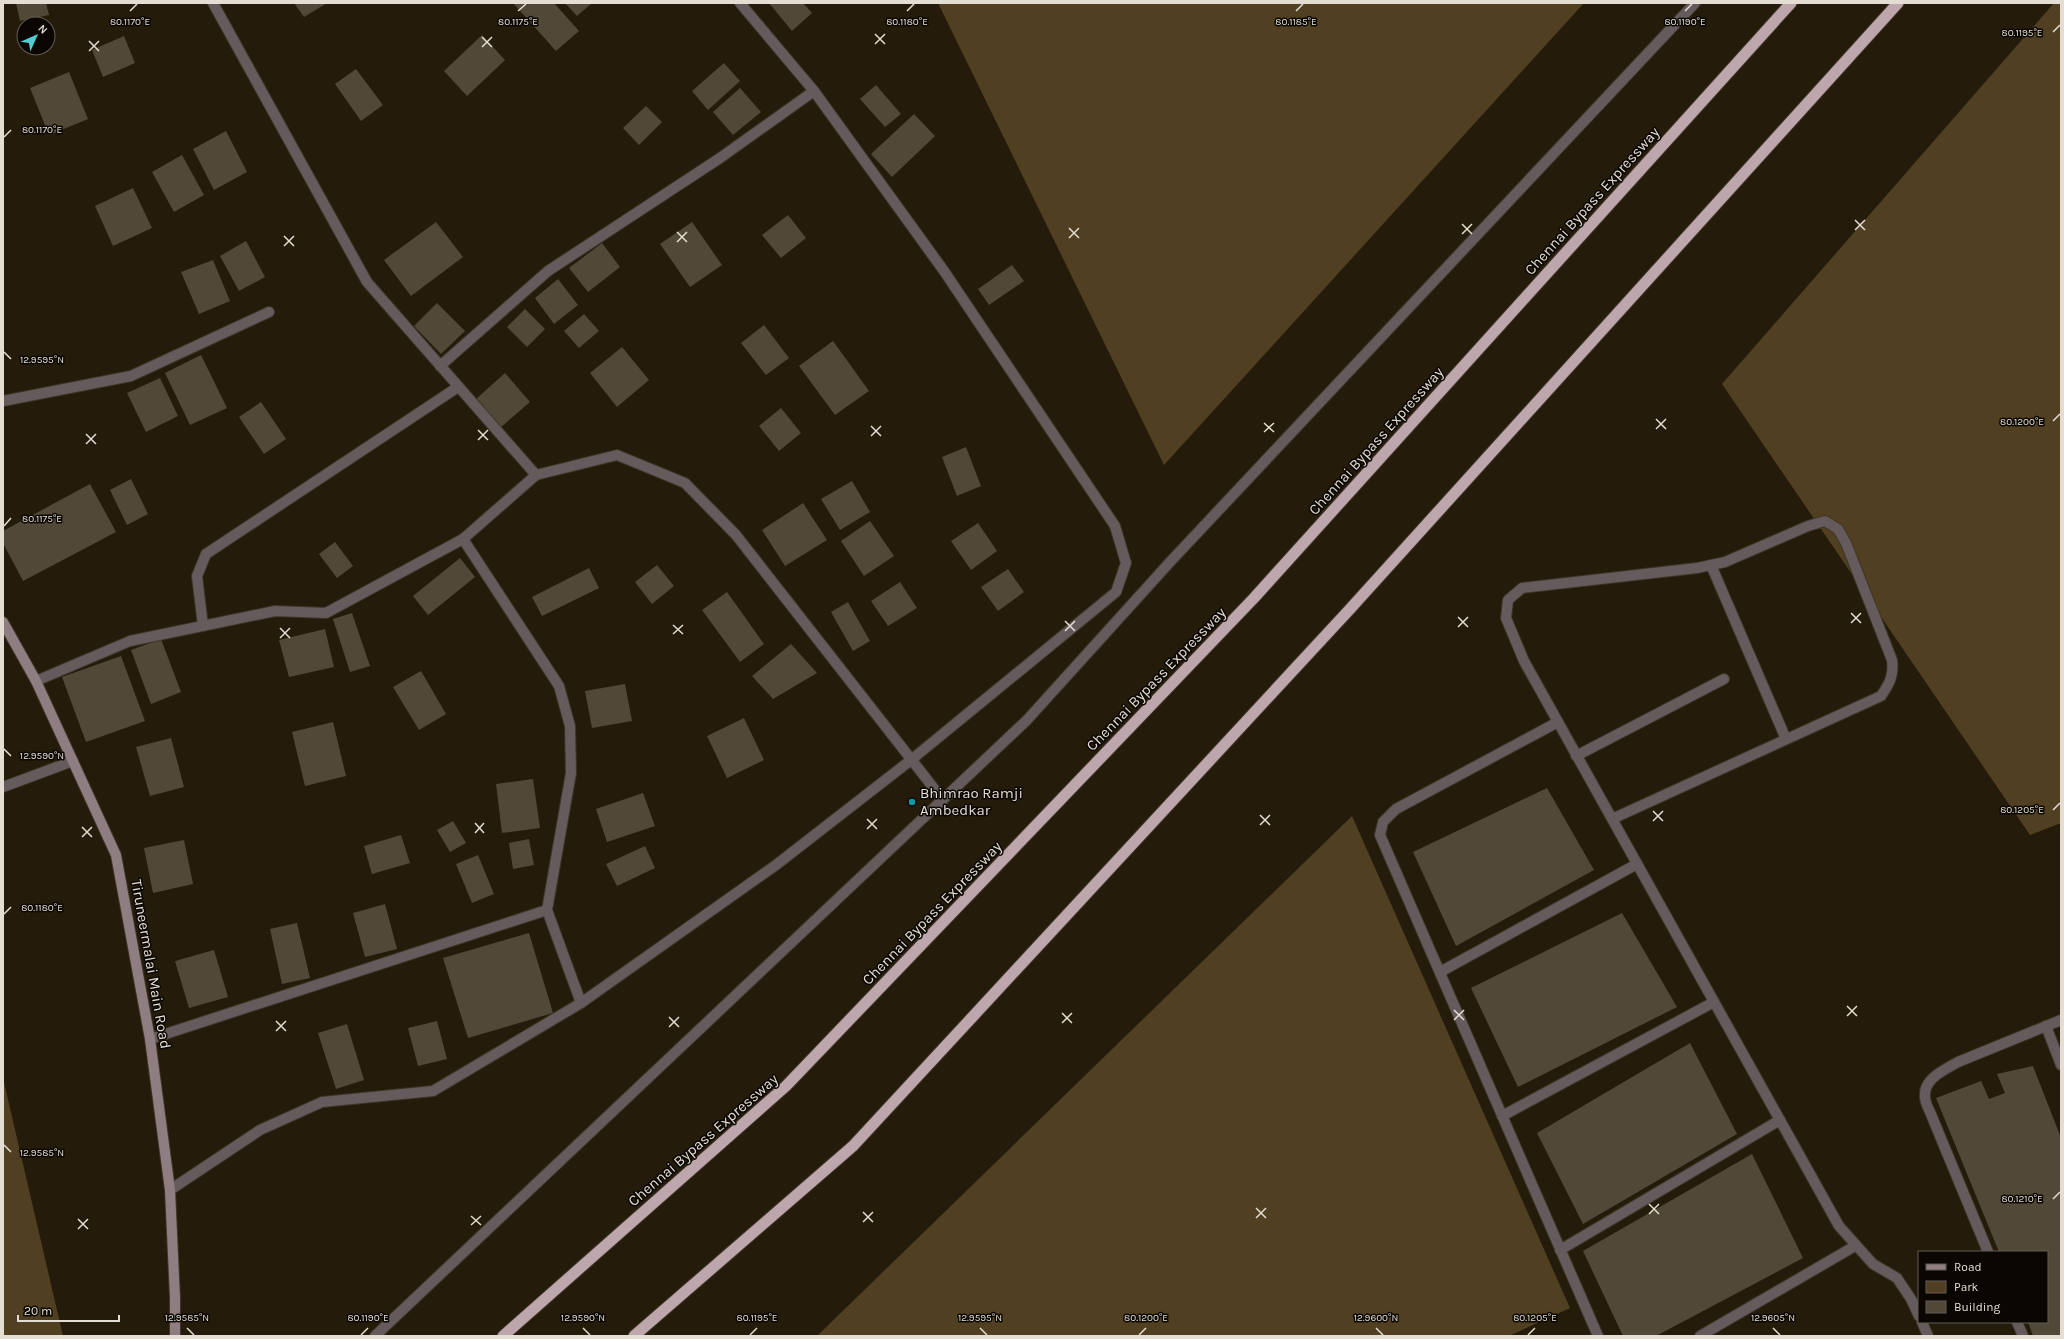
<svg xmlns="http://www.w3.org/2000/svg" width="2064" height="1339" viewBox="0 0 2064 1339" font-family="Karla,sans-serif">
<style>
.green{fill:#504021}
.building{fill:#524837}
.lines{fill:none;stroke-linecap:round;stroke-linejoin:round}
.minor-casing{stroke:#3f3627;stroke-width:12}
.tertiary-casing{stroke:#3f3627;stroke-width:12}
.secondary-casing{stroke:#3f3627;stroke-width:12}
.trunk-casing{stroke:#3f3627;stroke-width:13}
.minor{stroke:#655b5d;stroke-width:10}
.tertiary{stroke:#655b5d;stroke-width:10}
.secondary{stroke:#8e7e82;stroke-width:10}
.trunk{stroke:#bda6ac;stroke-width:11}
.ticks{fill:none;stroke:#e3ddd3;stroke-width:1.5}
.culture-dot{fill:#0f9aa8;stroke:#0a0703;stroke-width:1.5}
.labels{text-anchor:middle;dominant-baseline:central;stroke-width:3;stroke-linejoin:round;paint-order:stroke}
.street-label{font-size:15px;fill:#e3ddd3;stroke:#0a0703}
.poi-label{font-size:15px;fill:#e3ddd3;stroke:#0a0703;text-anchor:start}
.ticks-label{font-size:10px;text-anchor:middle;fill:#e3ddd3;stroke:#0a0703;stroke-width:3;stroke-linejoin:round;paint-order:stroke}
</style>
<rect width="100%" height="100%" fill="#241b0b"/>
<!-- green -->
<g class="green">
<polygon points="938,3 1584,3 1164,465"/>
<polygon points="2054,3 2061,3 2061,823 2030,835 1722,384"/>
<polygon points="1352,816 1570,1308 1509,1336 817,1336"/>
<polygon points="3,1078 63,1336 3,1336"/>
</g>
<!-- building -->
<g class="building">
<polygon points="16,3 46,3 49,15 20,21"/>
<polygon points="294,3 327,3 304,17"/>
<polygon points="513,3 554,3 579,31 556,51"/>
<polygon points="565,3 592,3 577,16"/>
<polygon points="769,3 803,3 812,13 792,31"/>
<polygon points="482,35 505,60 467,96 444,71"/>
<polygon points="124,36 135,63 103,77 92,50"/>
<polygon points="724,63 740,81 708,110 692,91"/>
<polygon points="356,69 383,105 361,121 335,84"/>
<polygon points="69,72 88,119 49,135 30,88"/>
<polygon points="876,85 901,114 885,127 860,99"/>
<polygon points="740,88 761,112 733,135 713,112"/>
<polygon points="646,106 662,122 639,145 623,128"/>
<polygon points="914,114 935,136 892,177 871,154"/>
<polygon points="226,131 247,172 214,190 193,149"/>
<polygon points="182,155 204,195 174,212 152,172"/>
<polygon points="133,188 152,228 113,246 95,206"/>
<polygon points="788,215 806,238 781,258 762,235"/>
<polygon points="436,222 463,257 411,296 384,260"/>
<polygon points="692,222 722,265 690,287 660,244"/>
<polygon points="246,241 265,277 239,291 220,256"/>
<polygon points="602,243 620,267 588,292 569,268"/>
<polygon points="213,260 230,301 199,314 181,272"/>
<polygon points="1012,265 1024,281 989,305 978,289"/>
<polygon points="558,279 578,305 554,324 535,298"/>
<polygon points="437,303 465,331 441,354 414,326"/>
<polygon points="525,309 545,329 527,347 507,327"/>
<polygon points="584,314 599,331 579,348 564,331"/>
<polygon points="764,325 789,358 766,375 741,343"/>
<polygon points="833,341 869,391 835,415 799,366"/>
<polygon points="622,347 649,380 617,407 590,373"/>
<polygon points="201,355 227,408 190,425 165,373"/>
<polygon points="505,373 530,402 500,428 475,400"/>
<polygon points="160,378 178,416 146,432 127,393"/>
<polygon points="261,402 286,439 264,454 239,417"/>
<polygon points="781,408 801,433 779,451 759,426"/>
<polygon points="966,447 981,486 957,496 942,457"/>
<polygon points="131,479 148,514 127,525 110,490"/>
<polygon points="852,481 870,512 840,530 821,499"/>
<polygon points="90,484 116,532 23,581 3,543 3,531"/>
<polygon points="803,503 827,540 785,566 762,530"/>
<polygon points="870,521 894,556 864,576 841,541"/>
<polygon points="978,523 997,551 971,570 951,541"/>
<polygon points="335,542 353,566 337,578 319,554"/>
<polygon points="460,558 475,577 428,615 413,596"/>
<polygon points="657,565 674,586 652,604 635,582"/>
<polygon points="589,568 599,588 542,616 532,597"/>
<polygon points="1008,569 1024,592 998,611 981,587"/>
<polygon points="900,582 917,608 888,626 871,601"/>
<polygon points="727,592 764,644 740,662 702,610"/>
<polygon points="848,602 870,641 853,651 831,612"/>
<polygon points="352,613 370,666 350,672 333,619"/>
<polygon points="325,629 334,667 289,677 279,640"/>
<polygon points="161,639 181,692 151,704 131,650"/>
<polygon points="791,644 817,673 773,699 752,676"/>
<polygon points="121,656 145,721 86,742 62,677"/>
<polygon points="421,671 446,714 419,730 393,687"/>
<polygon points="625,684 632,721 592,728 585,691"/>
<polygon points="744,718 764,760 727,778 707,736"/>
<polygon points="333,722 346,776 305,786 292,732"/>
<polygon points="171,738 184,787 150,796 136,747"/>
<polygon points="533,779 540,828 502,833 496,784"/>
<polygon points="1547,788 1594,870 1456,946 1413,852"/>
<polygon points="643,793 655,826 607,842 596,809"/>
<polygon points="453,821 466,843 450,852 437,830"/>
<polygon points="401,835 410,863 372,874 364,846"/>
<polygon points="529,839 534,865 513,869 509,843"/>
<polygon points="184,840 193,884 153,893 144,848"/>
<polygon points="645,846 655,868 617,886 606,864"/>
<polygon points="478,855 494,894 472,903 456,864"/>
<polygon points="385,904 397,949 365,957 353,913"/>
<polygon points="1622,913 1677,1007 1518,1087 1471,988"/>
<polygon points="297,923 310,978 282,984 270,929"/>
<polygon points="529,933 553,1013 468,1038 443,958"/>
<polygon points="214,950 228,997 189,1008 175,961"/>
<polygon points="437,1021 447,1059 418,1066 408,1028"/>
<polygon points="347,1024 364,1080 336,1089 318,1033"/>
<polygon points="1690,1043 1737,1134 1583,1224 1537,1133"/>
<polygon points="2033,1066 2061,1138 2061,1336 2033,1336 2028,1322 2047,1322 2047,1252 1999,1252 1936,1098 1981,1081 1989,1099 2005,1093 1997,1074"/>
<polygon points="1752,1154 1803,1258 1656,1336 1623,1336 1583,1251"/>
</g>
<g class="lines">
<!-- minor casing -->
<g class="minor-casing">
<g id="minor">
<polyline points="213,3 367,282 536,475"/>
<polyline points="440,366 548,271 720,158 814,91"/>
<polyline points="3,401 131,376 269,312"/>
<polyline points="463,539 559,686 570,726 571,773 547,910 581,1003"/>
<polyline points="1711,565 1786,739"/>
<polyline points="203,626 197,576 206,554 458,387"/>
<polyline points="36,681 130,641 275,611 326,613 463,539 536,475 617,455 685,483 736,535 943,800"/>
<polyline points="1558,722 1396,809 1383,822 1380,835 1598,1336"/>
<polyline points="1576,756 1724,679"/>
<polyline points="3,787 73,761"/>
<path d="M1612,819L1881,696C1890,683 1894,675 1892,660L1846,543L1838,529L1825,521L1808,526L1725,562L1697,568L1522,588L1508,600L1506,618L1524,661L1839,1226L1873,1264L1897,1278L1911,1299L1919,1316"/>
<polyline points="1440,972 1637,864"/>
<polyline points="2046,1026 2061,1065"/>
<polyline points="150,1039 547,910"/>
<polyline points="1502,1116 1714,1002"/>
<polyline points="170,1190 260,1130 322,1102 433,1091 581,1003 776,865 911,760 1116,592 1126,563 1115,526 944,271 814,91 740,3"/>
<polyline points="1560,1250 1780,1120"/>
<path d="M1988,1252L1930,1112C1928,1108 1925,1102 1925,1097C1923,1079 1944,1070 1958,1062L2061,1020"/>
<polyline points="1922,1322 1928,1336"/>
<polyline points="2017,1322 2023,1336"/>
<polyline points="1700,1336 1855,1246"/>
</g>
</g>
<!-- tertiary casing -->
<g class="tertiary-casing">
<polyline id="tertiary" points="375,1336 1027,720 1170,562 1695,3"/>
</g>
<!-- secondary casing -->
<g class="secondary-casing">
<polyline id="secondary" points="3,622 36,681 116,855 150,1039 170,1190 175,1298 175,1336"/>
</g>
<!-- trunk casing -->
<g class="trunk-casing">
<g id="trunk">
<polyline points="503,1336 786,1086 1254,598 1791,3"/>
<polyline points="634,1336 853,1146 1350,609 1898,3"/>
</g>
</g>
<!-- minor -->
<use href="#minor" class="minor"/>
<!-- tertiary -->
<use href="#tertiary" class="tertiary"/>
<!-- secondary -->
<use href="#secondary" class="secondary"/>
<!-- trunk -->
<use href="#trunk" class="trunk"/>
</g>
<!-- ticks -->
<path class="ticks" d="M130,11L137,4M518,11L526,4M907,11L914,4M1296,11L1303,4M1685,11L1692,4M2053,32L2060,25M875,34L885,44M482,37L492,47M89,41L99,51M875,44L885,34M482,47L492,37M89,51L99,41M4,137L11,130M1855,220L1865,230M1462,224L1472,234M1069,228L1079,238M1855,230L1865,220M677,232L687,242M1462,234L1472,224M284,236L294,246M1069,238L1079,228M677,242L687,232M284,246L294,236M4,352L11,359M1656,419L1666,429M2053,421L2060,414M1264,423L1274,432M871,426L881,436M1656,429L1666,419M478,430L488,440M1264,432L1274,423M86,434L96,444M871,436L881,426M478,440L488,430M86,444L96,434M4,526L11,518M1851,613L1861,623M1458,617L1468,627M1065,621L1075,631M1851,623L1861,613M673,625L683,634M1458,627L1468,617M280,628L290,638M1065,631L1075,621M673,634L683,625M280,638L290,628M4,749L11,756M2053,810L2060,803M1653,811L1663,821M1260,815L1270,825M867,819L877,829M1653,821L1663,811M475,823L484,833M1260,825L1270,815M82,827L92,837M867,829L877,819M475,833L484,823M82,837L92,827M4,914L11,907M1847,1006L1857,1016M1454,1010L1464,1020M1062,1013L1072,1023M1847,1016L1857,1006M669,1017L679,1027M1454,1020L1464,1010M276,1021L286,1031M1062,1023L1072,1013M669,1027L679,1017M276,1031L286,1021M4,1145L11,1152M2053,1199L2060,1192M1649,1204L1659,1214M1256,1208L1266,1218M863,1212L873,1222M1649,1214L1659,1204M471,1216L481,1225M1256,1218L1266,1208M78,1219L88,1229M863,1222L873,1212M471,1225L481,1216M78,1229L88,1219M187,1328L194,1335M583,1328L590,1335M980,1328L987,1335M1376,1328L1383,1335M1773,1328L1780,1335M361,1335L368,1328M750,1335L757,1328M1139,1335L1146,1328M1528,1335L1535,1328"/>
<!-- markers -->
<circle class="culture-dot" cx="912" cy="802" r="4"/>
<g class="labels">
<!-- street labels -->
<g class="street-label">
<text transform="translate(1592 201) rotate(-48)">Chennai Bypass Expressway</text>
<text transform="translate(1376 441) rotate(-48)">Chennai Bypass Expressway</text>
<text transform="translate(1156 679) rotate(-46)">Chennai Bypass Expressway</text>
<text transform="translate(932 913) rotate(-46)">Chennai Bypass Expressway</text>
<text transform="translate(151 964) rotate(80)">Tiruneermalai Main Road</text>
<text transform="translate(703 1140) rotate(-41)">Chennai Bypass Expressway</text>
</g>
<!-- poi labels -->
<g class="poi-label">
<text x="920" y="793">Bhimrao Ramji<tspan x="920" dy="17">Ambedkar</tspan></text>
</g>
</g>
<g class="ticks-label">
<text x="130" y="25">80.1170°E</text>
<text x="518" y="25">80.1175°E</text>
<text x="907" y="25">80.1180°E</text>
<text x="1296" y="25">80.1185°E</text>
<text x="1685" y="25">80.1190°E</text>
<text x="2022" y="36">80.1195°E</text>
<text x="42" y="133">80.1170°E</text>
<text x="42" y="363">12.9595°N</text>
<text x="2022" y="425">80.1200°E</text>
<text x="42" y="522">80.1175°E</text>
<text x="42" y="759">12.9590°N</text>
<text x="2022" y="813">80.1205°E</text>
<text x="42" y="911">80.1180°E</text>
<text x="42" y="1156">12.9585°N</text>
<text x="2022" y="1202">80.1210°E</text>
<text x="187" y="1321">12.9585°N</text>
<text x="368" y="1321">80.1190°E</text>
<text x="583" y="1321">12.9590°N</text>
<text x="757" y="1321">80.1195°E</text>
<text x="980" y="1321">12.9595°N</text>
<text x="1146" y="1321">80.1200°E</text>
<text x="1376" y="1321">12.9600°N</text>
<text x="1535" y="1321">80.1205°E</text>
<text x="1773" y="1321">12.9605°N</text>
</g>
<!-- border -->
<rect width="2064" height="1339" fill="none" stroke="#e3ddd3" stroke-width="8"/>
<!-- legend -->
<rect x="1918" y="1251" width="130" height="72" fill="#0a0703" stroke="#615d56"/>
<rect x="1926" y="1264" width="20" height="6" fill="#8e7e82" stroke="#615d56"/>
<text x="1954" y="1271" font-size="12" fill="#e3ddd3">Road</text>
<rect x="1926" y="1281" width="20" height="12" fill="#504021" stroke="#615d56"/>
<text x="1954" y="1291" font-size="12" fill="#e3ddd3">Park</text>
<rect x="1926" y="1301" width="20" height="12" fill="#524837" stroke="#615d56"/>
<text x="1954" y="1311" font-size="12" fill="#e3ddd3">Building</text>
<!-- north arrow -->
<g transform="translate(36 36) rotate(45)"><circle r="19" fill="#0a0703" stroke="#615d56"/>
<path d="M0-3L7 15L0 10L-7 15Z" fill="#51ccd2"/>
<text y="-6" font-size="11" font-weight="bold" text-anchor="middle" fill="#e3ddd3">N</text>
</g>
<!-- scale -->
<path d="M18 1315v6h101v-6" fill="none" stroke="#e3ddd3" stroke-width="2"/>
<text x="24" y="1315" font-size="12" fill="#e3ddd3" stroke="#0a0703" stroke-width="3" paint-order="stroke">20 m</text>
</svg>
